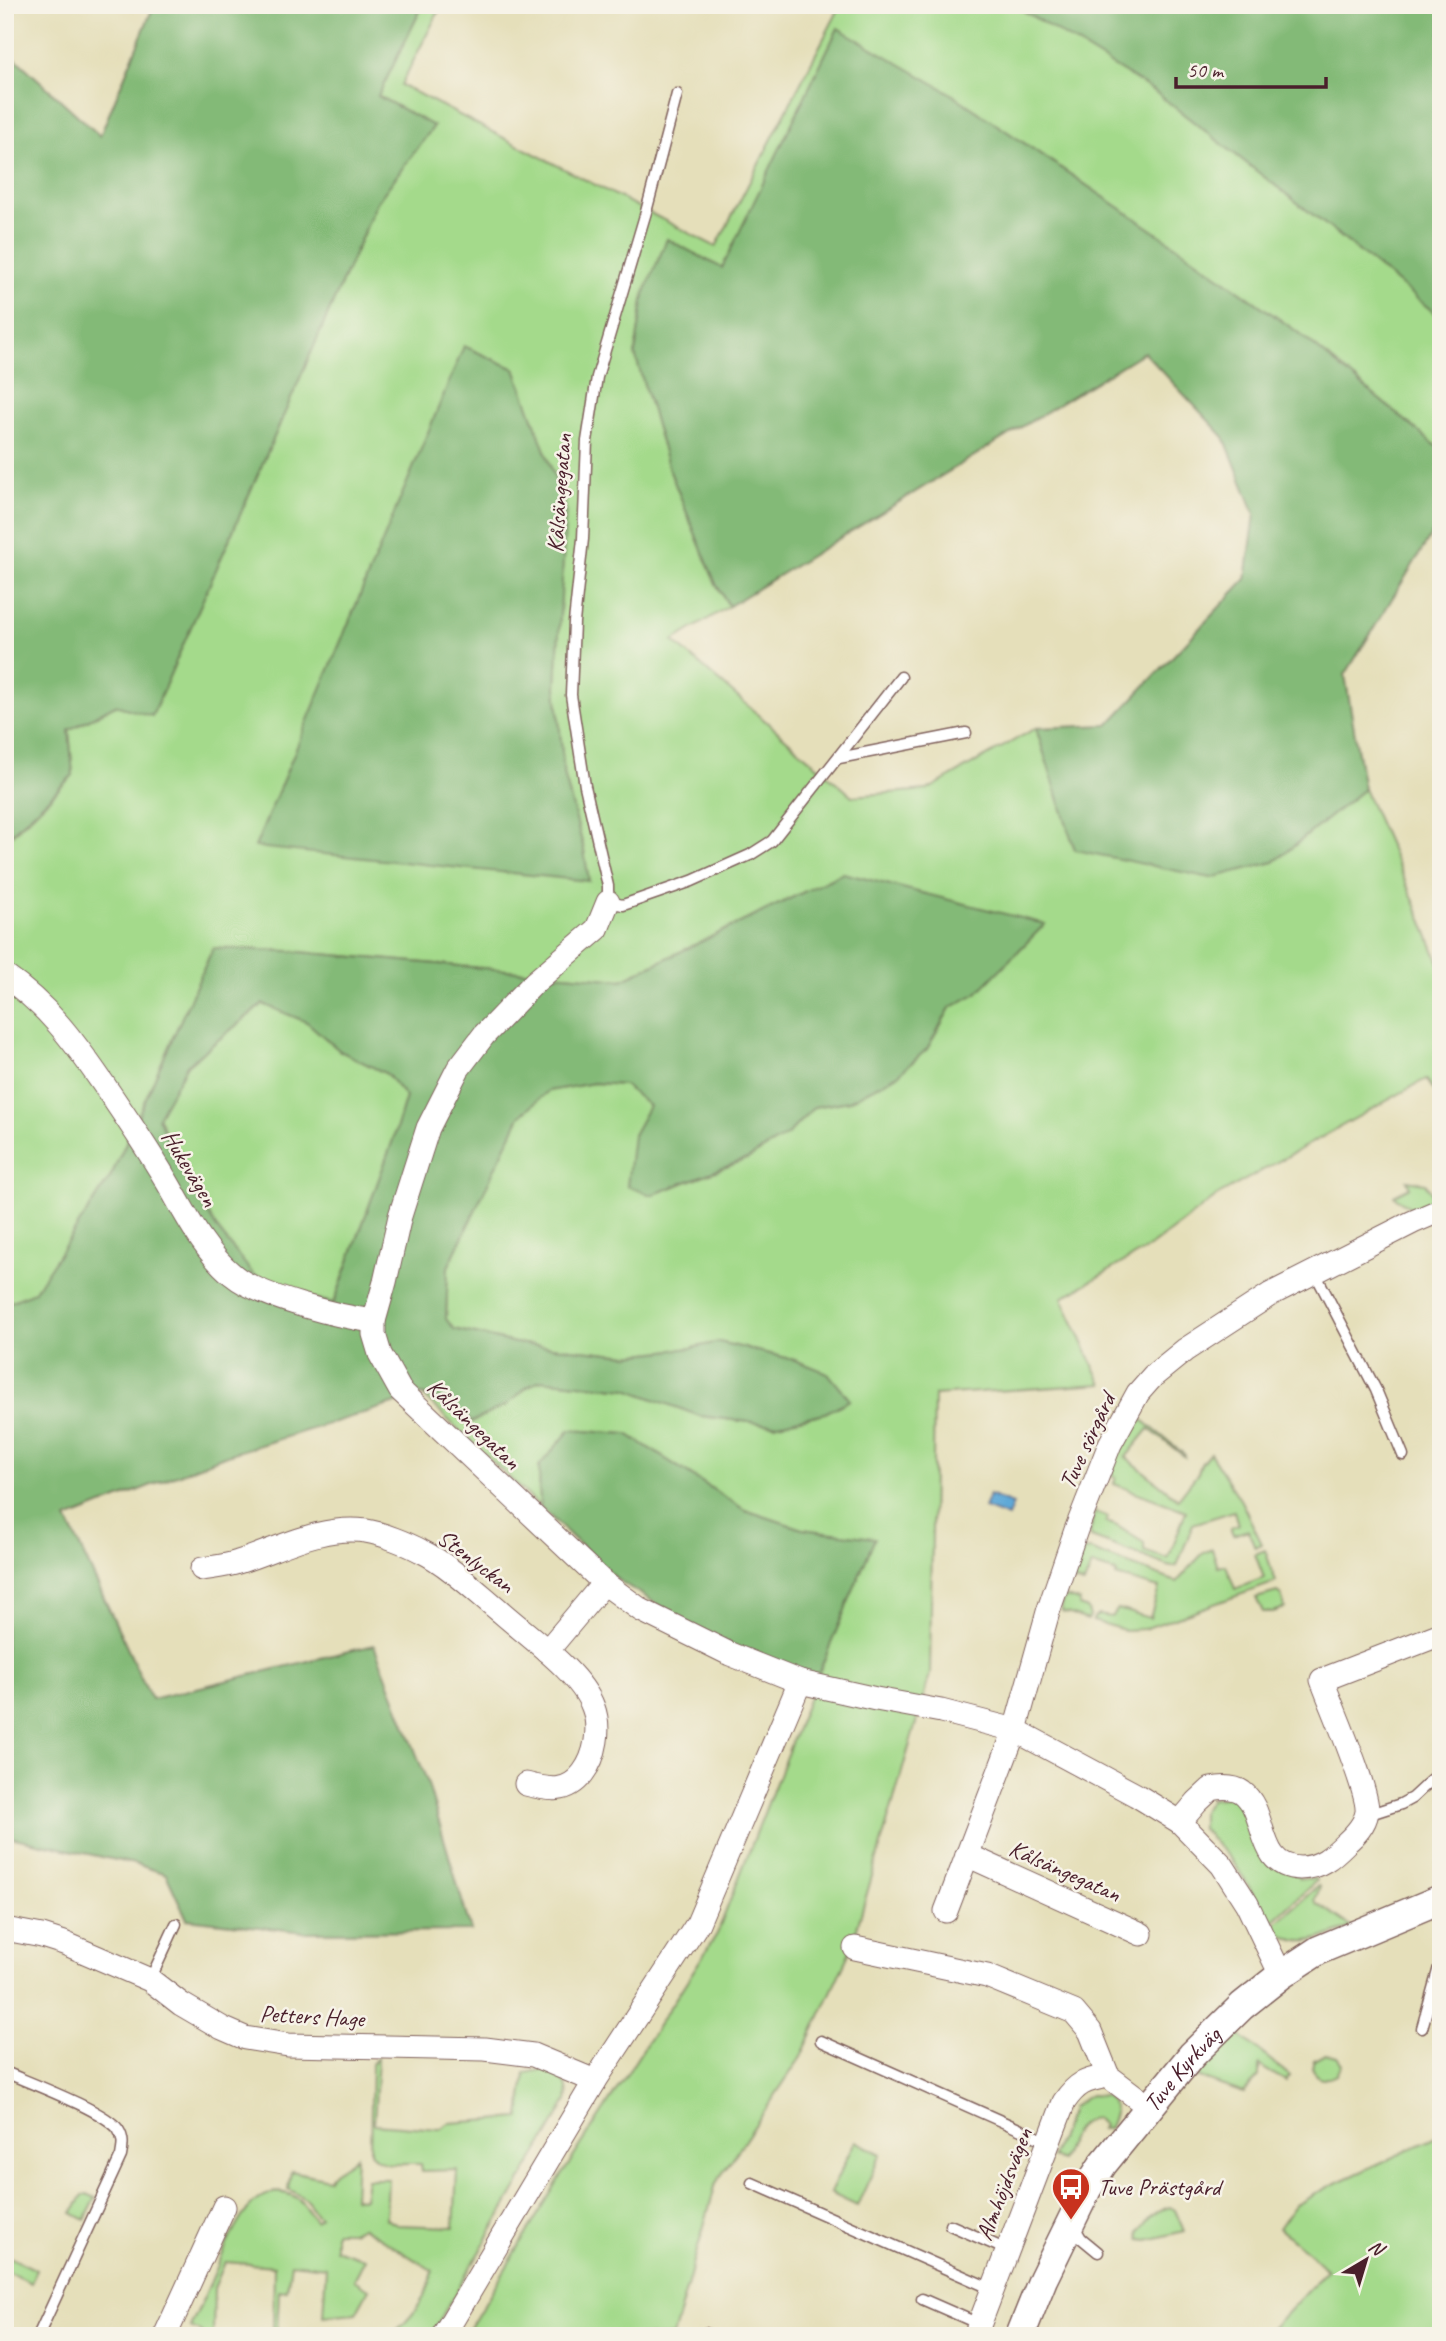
<svg xmlns="http://www.w3.org/2000/svg" width="1446" height="2341" viewBox="0 0 1446 2341" font-family="Caveat,sans-serif">
<style>
.green{fill:#a4da8b;stroke:#777c5b;stroke-width:2;fill-rule:evenodd}
.forest{fill:#83ba77;stroke:#666c51;stroke-width:2;fill-rule:evenodd}
.water{fill:#5fa9d7;stroke:#546481;stroke-width:2}
.lines{fill:none;stroke-linecap:round;stroke-linejoin:round}
.service-casing{stroke:#80625d;stroke-width:13}
.minor-casing{stroke:#80625d;stroke-width:25}
.tertiary-casing{stroke:#80625d;stroke-width:31}
.service{stroke:#fff;stroke-width:10}
.minor{stroke:#fff;stroke-width:23}
.tertiary{stroke:#fff;stroke-width:28}
.labels{text-anchor:middle;dominant-baseline:central;stroke-width:5;stroke-linejoin:round;paint-order:stroke}
.street-label{font-size:24px;fill:#4a1f2b;stroke:#f7f3e8}
.poi-label{font-size:24px;fill:#4a1f2b;stroke:#f7f3e8;text-anchor:start}
</style>
<rect width="100%" height="100%" fill="#f7f3e8"/>
<filter id="ink" filterUnits="userSpaceOnUse"><feTurbulence type="fractalNoise" baseFrequency=".0143" numOctaves="2"/><feDisplacementMap in="SourceGraphic" scale="14" xChannelSelector="R" yChannelSelector="G"/><feConvolveMatrix kernelMatrix="1 2 1 2 8 2 1 2 1" color-interpolation-filters="sRGB"/></filter>
<filter id="wash" filterUnits="userSpaceOnUse"><feTurbulence type="fractalNoise" baseFrequency=".00686" numOctaves="4" result="noise"/><feDisplacementMap in="SourceGraphic" scale="28" xChannelSelector="R" yChannelSelector="G"/><feGaussianBlur stdDeviation="1.57" result="paint"/><feColorMatrix in="noise" values="0 0 0 0 0 0 0 0 0 0 0 0 0 0 0 0 0 1.4 0 .05"/><feComposite in="paint" operator="in"/></filter>
<g filter="url(#wash)">
<rect width="100%" height="100%" fill="#e5dfba"/>
<!-- green -->
<g class="green">
<path d="M423,5H442L401,85L716,247L841,5H1014L1154,91L1335,232L1441,318V450L1296,331L1179,248L950,93L838,29L722,269L644,294L635,354L669,469L715,582L729,606L673,641L852,796L927,790L1036,728L1075,850L1274,862L1364,789L1421,917L1441,968V1100L1426,1079L1220,1194L1151,1246L1062,1298L1102,1384L934,1395L930,1674L851,1949L801,2057L716,2183L673,2336H465L558,2181L717,1934L817,1677L874,1539L802,1529L745,1510L627,1434L570,1430L539,1466L540,1507L422,1395L446,1401L472,1422L508,1404L527,1387L540,1380L627,1389L700,1416L774,1425L825,1413L849,1400L827,1373L795,1360L719,1342L692,1348L628,1355L515,1343L454,1329L446,1319L448,1267L520,1115L548,1091L594,1083L624,1085L650,1107L633,1135L652,1195L747,1159L787,1135L814,1107L849,1101L927,1049L950,1008L977,993L843,873L622,980L288,951L213,948L111,1176L34,1293L5,1304V834H13L73,775L69,730L115,705L152,715L377,202L433,127L378,96ZM464,347L515,369L565,507L556,687L564,774L584,850L588,881Z"/>
<polygon points="263,1004 307,1022 340,1051 387,1074 406,1097 393,1140 334,1303 300,1296 254,1276 218,1230 180,1167 158,1116 187,1065"/>
<path d="M1407,1180L1425,1183L1433,1196L1429,1203L1412,1211C1409,1203 1399,1203 1394,1195L1410,1187Z"/>
<polygon points="1139,1417 1185,1455 1185,1457 1149,1429 1126,1457 1178,1499 1198,1473 1201,1464 1210,1453 1241,1501 1262,1544 1255,1547 1248,1530 1233,1535 1230,1528 1238,1525 1234,1511 1193,1524 1177,1566 1171,1567 1091,1537 1090,1532 1095,1512 1108,1517 1106,1522 1117,1526 1144,1543 1144,1551 1168,1559 1186,1511 1114,1484 1116,1477 1110,1474 1123,1441"/>
<polygon points="1212,1549 1218,1567 1226,1565 1235,1589 1264,1578 1255,1554 1265,1550 1276,1582 1144,1629 1124,1630 1093,1621 1094,1618 1098,1615 1112,1617 1118,1609 1150,1618 1159,1588 1116,1576 1117,1573 1092,1565 1084,1584 1072,1581 1082,1551 1090,1550 1177,1582 1203,1553"/>
<polygon points="1277,1592 1281,1595 1285,1608 1273,1612 1263,1612 1256,1598"/>
<polygon points="1065,1597 1080,1601 1079,1606 1088,1609 1089,1614 1088,1620 1063,1612 1061,1609"/>
<polygon points="1233,1797 1300,1878 1315,1879 1316,1881 1271,1923 1234,1863 1202,1829 1202,1811 1211,1799"/>
<path d="M1318,1886L1320,1887L1315,1900L1317,1903L1352,1927C1323,1937 1297,1954 1273,1926Z"/>
<path d="M1236,2032L1290,2076L1286,2081C1276,2075 1268,2072 1259,2065V2076L1244,2093L1194,2076L1224,2042Z"/>
<path d="M1325,2054L1337,2057L1342,2064L1336,2075C1326,2081 1317,2079 1312,2068L1314,2060Z"/>
<path d="M378,2057L374,2124L440,2129L449,2123L520,2118L525,2073L546,2069C562,2077 570,2082 567,2101L434,2330L429,2336H389C411,2321 428,2297 433,2271L362,2227L352,2232H335V2249L365,2259L354,2280L369,2289L356,2313L323,2316L326,2267L291,2263L287,2290L279,2291L277,2336H273L274,2266L225,2262L214,2288L213,2336H205L201,2331L190,2327C199,2309 207,2290 215,2272C227,2244 251,2176 293,2196C304,2201 308,2212 315,2221L320,2217L315,2214L307,2200L288,2189L291,2171L329,2179C333,2168 348,2166 356,2156L354,2198L364,2199L367,2179H388L386,2219L397,2225L454,2227L457,2170L422,2171L421,2164C405,2163 379,2169 370,2152L372,2064Z"/>
<path d="M1091,2095L1105,2096C1119,2106 1114,2116 1108,2129H1101L1103,2125L1096,2118C1075,2119 1069,2145 1061,2161L1052,2157L1072,2107Z"/>
<path d="M1441,2135V2336H1265L1327,2270C1314,2254 1295,2243 1279,2228L1295,2205L1330,2186Z"/>
<polygon points="855,2141 881,2154 857,2206 830,2193"/>
<polygon points="87,2194 96,2198 85,2220 72,2213 83,2196"/>
<path d="M1170,2207L1175,2210L1184,2231L1148,2240L1140,2239L1139,2232C1149,2219 1154,2211 1170,2207Z"/>
<polygon points="5,2255 37,2270 31,2283 5,2271"/>
</g>
<!-- forest -->
<g class="forest">
<polygon points="154,5 423,5 378,96 434,126 377,202 152,716 115,705 69,730 73,775 13,832 5,832 5,49 100,136"/>
<polygon points="1014,5 1441,5 1441,318 1335,232 1154,91"/>
<polygon points="838,28 950,93 1179,248 1296,331 1441,450 1441,525 1435,529 1345,675 1364,789 1274,862 1211,878 1075,850 1036,728 1108,725 1246,579 1255,514 1224,437 1144,352 729,606 715,582 669,469 635,354 644,294 667,239 722,268"/>
<polygon points="464,346 515,369 566,508 556,687 564,774 584,850 589,881 255,847"/>
<path d="M843,873L1045,924L977,993L950,1008L927,1049L898,1075L849,1101L814,1107L787,1135L747,1159L651,1195L627,1186L633,1135L649,1106L624,1085L594,1083L548,1091L520,1116L448,1267L446,1319L454,1329L515,1343L628,1355L692,1348L719,1342L795,1360L828,1373L850,1400L825,1413L774,1425L700,1416L627,1389L540,1380L527,1387L508,1404L472,1422L446,1401L422,1395L224,1456L67,1519L151,1699L374,1645L427,1781L471,1931L304,1932L187,1919L166,1874L139,1865L5,1836V1304L34,1292L111,1176L213,948L288,951L622,980ZM263,1004L307,1022L340,1051L387,1074L406,1097L393,1140L334,1303L300,1296L254,1275L218,1230L180,1167L158,1117L187,1065Z"/>
<polygon points="570,1430 627,1434 745,1510 802,1529 875,1538 817,1677 716,1640 618,1580 540,1507 539,1466"/>
</g>
<!-- water -->
<polygon class="water" points="989,1495 1013,1504 1008,1517 984,1508"/>
</g>
<g filter="url(#ink)">
<g class="lines">
<!-- service casing -->
<g class="service-casing">
<g id="service">
<polyline points="677,94 646,212 597,377 587,441 583,539 574,622 571,695 585,786 608,886 608,902 623,905 692,881 750,855 772,841 901,677"/>
<polyline points="839,758 966,733"/>
<polyline points="1315,1273 1376,1390 1403,1455"/>
<polyline points="1367,1815 1401,1804 1412,1798 1441,1771"/>
<polyline points="150,1980 176,1924"/>
<polyline points="1422,2028 1441,1960"/>
<polyline points="821,2041 1048,2142"/>
<path d="M5,2072C30,2083 103,2110 118,2129C124,2138 123,2146 121,2156L38,2336"/>
<polyline points="752,2183 992,2289"/>
<polyline points="1072,2223 1081,2238 1098,2252"/>
<polyline points="950,2225 1007,2250"/>
<polyline points="922,2299 979,2324"/>
<polyline points="705,2333 712,2336"/>
</g>
</g>
<!-- minor casing -->
<g class="minor-casing">
<g id="minor">
<polyline points="608,902 597,929 535,982 484,1035 458,1069 428,1128 400,1216 385,1282 374,1321 374,1334 380,1354 400,1390 604,1583 641,1610 730,1654 800,1682 876,1699 941,1711 1015,1730 1136,1795 1180,1822 1222,1865 1247,1904 1281,1975"/>
<path d="M5,976C47,1005 73,1040 102,1082C124,1114 146,1146 166,1180C185,1212 203,1251 233,1275C259,1297 340,1317 374,1321"/>
<path d="M202,1569C214,1567 227,1566 238,1562C280,1549 320,1525 366,1531C381,1533 408,1544 421,1551C448,1564 478,1593 501,1612C528,1636 581,1673 593,1707C601,1728 596,1756 583,1773C567,1794 549,1790 526,1784"/>
<polyline points="547,1651 604,1583"/>
<path d="M1180,1822L1197,1802L1211,1789C1221,1787 1233,1786 1242,1792C1269,1812 1255,1867 1300,1868C1320,1868 1333,1856 1346,1843C1355,1835 1365,1825 1367,1812C1369,1791 1331,1705 1322,1680L1441,1634"/>
<polyline points="967,1855 1141,1934"/>
<polyline points="946,1911 1015,1730 1048,1612 1076,1530 1110,1444 1138,1393 1153,1376 1185,1350 1271,1294 1413,1222 1441,1210"/>
<polyline points="5,1929 42,1936 64,1943 150,1980 181,2004 222,2028 245,2038 288,2045 485,2049 533,2055 595,2081"/>
<polyline points="855,1948 987,1976 1074,2012 1090,2031 1108,2076 1149,2107"/>
<polyline points="165,2336 224,2207"/>
<polyline points="443,2336 595,2081 698,1923 800,1682"/>
<path d="M975,2336L1064,2102C1077,2083 1085,2080 1108,2076"/>
</g>
</g>
<!-- tertiary casing -->
<g class="tertiary-casing">
<g id="tertiary">
<path id="s1" d="M1020,2336L1043,2279L1087,2189L1103,2164L1192,2055L1242,2006L1281,1975L1319,1950L1441,1899"/>
</g>
</g>
<!-- service -->
<use href="#service" class="service"/>
<!-- minor -->
<use href="#minor" class="minor"/>
<!-- tertiary -->
<use href="#tertiary" class="tertiary"/>
</g>
</g>
<!-- icons -->
<defs>
<g id="bus-pin" transform="scale(2.0125)"><path d="M0 17L-7.5 6A9.5 9.5 0 1 1 7.5 6Z" fill="#c8321e" stroke="#f7f3e8"/><path d="M-5-6H5V4H4V6H2V4H-2V6H-4V4H-5ZM-3.5-4V0h7V-4ZM-3.5 1.2v1.5H-2V1.2ZM2 1.2v1.5H3.5V1.2Z" fill="#fff"/></g>
</defs>
<g fill-rule="evenodd">
<use href="#bus-pin" x="1071" y="2187"/>
</g>
<g class="labels">
<!-- street labels -->
<g class="street-label">
<text transform="translate(559 493) rotate(-86)">Kålsängegatan</text>
<text transform="translate(190 1168) rotate(59)">Hukevägen</text>
<text transform="translate(474 1424) rotate(44)">Kålsängegatan</text>
<text transform="translate(1087 1441) rotate(-65)">Tuve sörgård</text>
<text transform="translate(476 1561) rotate(37)">Stenlyckan</text>
<text transform="translate(1065 1871) rotate(24)">Kålsängegatan</text>
<text transform="translate(312 2016) rotate(3)">Petters Hage</text>
<text stroke="none"><textPath href="#s1" startOffset="315">Tuve Kyrkväg</textPath></text>
<text transform="translate(1004 2184) rotate(-69)">Almhöjdsvägen</text>
</g>
<!-- poi labels -->
<g class="poi-label">
<text x="1098" y="2187">Tuve Prästgård</text>
</g>
</g>
<!-- margin -->
<rect width="1446" height="2341" fill="none" stroke="#f7f3e8" stroke-width="28"/>
<!-- north arrow -->
<g transform="translate(1366 2260) rotate(38)" stroke="#f7f3e8" stroke-width="5" paint-order="stroke">
<path d="M0-5L12 26L0 18L-12 26Z" fill="#4a1f2b"/>
<text y="-10" font-size="19" font-weight="bold" text-anchor="middle" fill="#4a1f2b">N</text>
</g>
<!-- scale -->
<path d="M1176 77v10h150v-10" fill="none" stroke="#4a1f2b" stroke-width="3.5"/>
<text x="1187" y="77" font-size="21" fill="#4a1f2b" stroke="#f7f3e8" stroke-width="5" paint-order="stroke">50 m</text>
</svg>
